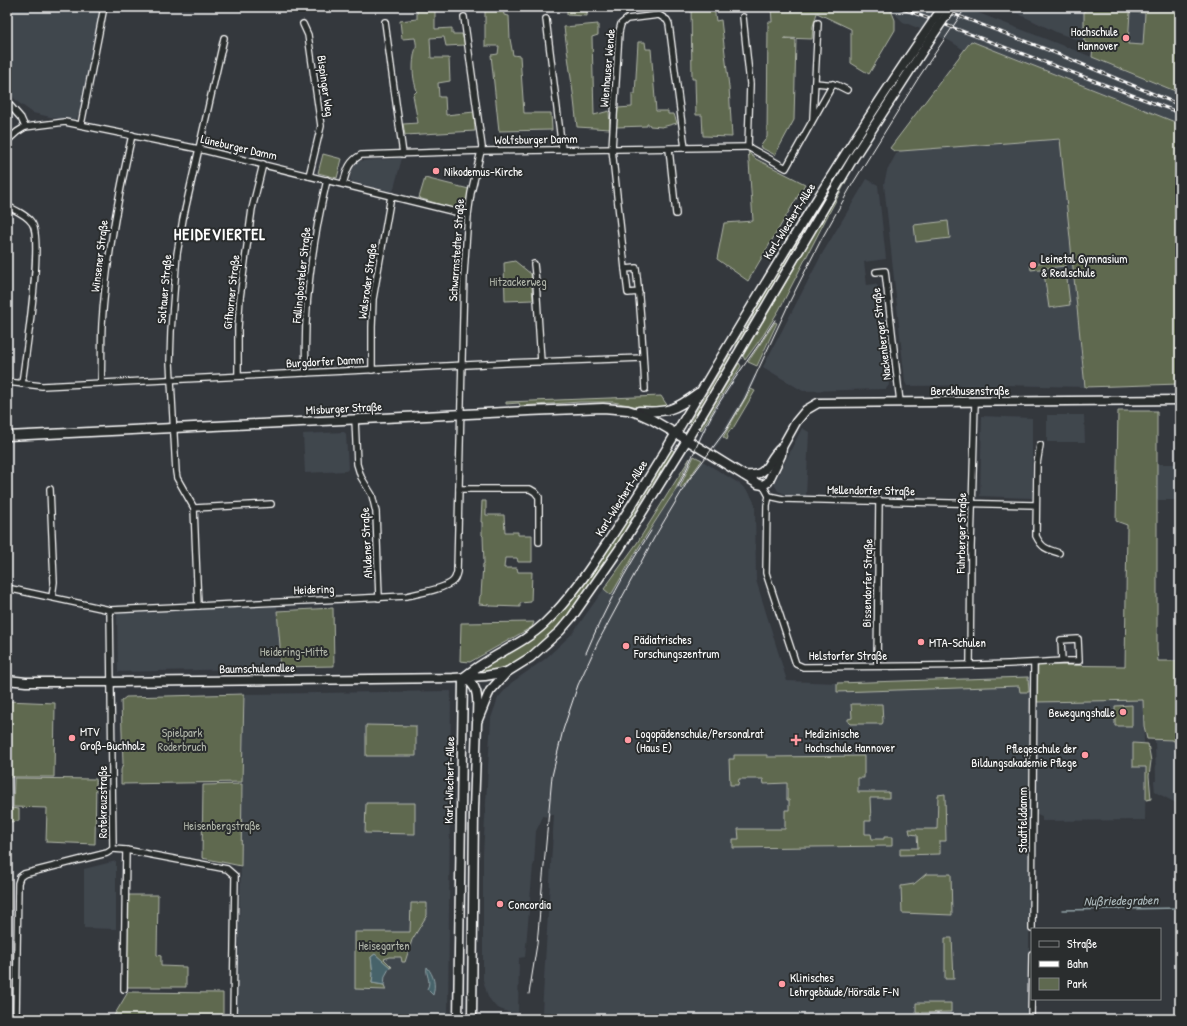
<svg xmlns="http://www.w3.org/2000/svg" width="1187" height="1026" viewBox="0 0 1187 1026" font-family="'Patrick Hand',sans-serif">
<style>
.built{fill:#40464e}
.green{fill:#5f6950;stroke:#afb4a8;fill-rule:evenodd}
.water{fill:#47646b;stroke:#91a2a6}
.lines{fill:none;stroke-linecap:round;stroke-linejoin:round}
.stream{stroke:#91a2a6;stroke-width:1.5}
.street-casing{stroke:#fff;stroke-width:8}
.secondary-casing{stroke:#fff;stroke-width:11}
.street{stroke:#2a2d2e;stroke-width:5.5}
.secondary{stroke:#2a2d2e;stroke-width:8}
.tram{stroke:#fff;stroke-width:1}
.rail-casing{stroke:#fff;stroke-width:3}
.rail{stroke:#2a2d2e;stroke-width:1.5;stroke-dasharray:4.5;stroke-linecap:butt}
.secondary-bridge-casing{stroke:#fff;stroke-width:11;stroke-linecap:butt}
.secondary-bridge{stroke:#2a2d2e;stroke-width:8}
.poi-dot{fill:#ff9aa2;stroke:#2a2d2e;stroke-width:1.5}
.labels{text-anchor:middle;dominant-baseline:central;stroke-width:4;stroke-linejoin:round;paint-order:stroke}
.poi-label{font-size:12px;fill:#fff;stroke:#2a2d2e;text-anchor:start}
.street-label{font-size:12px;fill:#fff;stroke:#2a2d2e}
.park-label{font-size:12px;fill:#afb4a8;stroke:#2a2d2e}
.water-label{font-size:13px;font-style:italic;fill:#acb9bc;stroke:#2a2d2e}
.district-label{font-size:16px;font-weight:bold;letter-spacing:1px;fill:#fff;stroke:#2a2d2e}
</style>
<rect width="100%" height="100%" fill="#34383d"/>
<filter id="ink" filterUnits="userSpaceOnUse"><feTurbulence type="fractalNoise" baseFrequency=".025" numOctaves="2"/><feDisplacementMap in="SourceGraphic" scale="8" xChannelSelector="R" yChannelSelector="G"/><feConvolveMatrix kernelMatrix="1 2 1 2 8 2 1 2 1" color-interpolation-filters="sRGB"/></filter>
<g filter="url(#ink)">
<!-- built -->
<g class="built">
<polygon points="7,7 101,7 79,114 76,119 59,119 33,113 19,103 7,91"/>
<polygon points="882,7 963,7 1092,57 1180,93 1180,124 971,41 964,50 950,41 903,22 891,10"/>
<polygon points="1004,7 1180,7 1180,75 1058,33"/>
<polygon points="1060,139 1085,387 1006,385 907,386 905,382 884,184 887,171 896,154 901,151"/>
<polygon points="402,158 393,192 353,182 350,180 352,167 358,161"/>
<polygon points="867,179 878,185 886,259 864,262 867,285 875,284 878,286 889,385 886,389 803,391 763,367 822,254"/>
<polygon points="741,366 743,368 718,407 700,441 699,441 698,439 711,413"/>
<polygon points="754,375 757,376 751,389 737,415 715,449 712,447 740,403"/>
<polygon points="1047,415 1084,415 1085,442 1047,442"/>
<polygon points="982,416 1032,418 1032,498 980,496"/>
<polygon points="802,428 809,432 806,496 790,496 778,491 774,484"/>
<polygon points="344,432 346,434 348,469 346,471 305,473 303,434"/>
<polygon points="694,456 680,487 682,488 702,460 704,462 740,484 750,494 755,504 756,580 787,681 837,683 1030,676 1029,798 1029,1019 552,1019 551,1012 542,1012 554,815 549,815 549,817 542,816 541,821 536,831 534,864 533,866 525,957 519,958 518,1013 508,1012 500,1009 495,1006 488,997 483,980 483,853 491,718 498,698 511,683 545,659 572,634 604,589 611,595 640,545 669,501 680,481 690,458"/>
<rect x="1157" y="464" width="23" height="36"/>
<polygon points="277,606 280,645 279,668 118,672 117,613"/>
<polygon points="451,691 448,1019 240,1019 236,1014 241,866 244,694"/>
<polygon points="1143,700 1144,743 1133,743 1133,767 1146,767 1145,820 1042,821 1042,816 1037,814 1036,812 1037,702"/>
<polygon points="1155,739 1172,740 1180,744 1180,805 1155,792 1154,781 1156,781"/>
<polygon points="116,861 116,929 84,928 84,869"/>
</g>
<!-- green -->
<g class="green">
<path d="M417,7H435V29L452,28V34H462L465,45L446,46L444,37L430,38L431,58H449L450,81L438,83L439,97H445L446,115L474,112L475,131L405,135L403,124L418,123L413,95L417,91C413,80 412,68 414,56C415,47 418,50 415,38L402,39L400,21L417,19Z"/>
<polygon points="485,7 503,7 504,15 509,16 510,39 513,55 520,56 524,113 551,113 552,130 499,131 491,55 498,54 499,46 485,46"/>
<polygon points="567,7 587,7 587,16 567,15"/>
<polygon points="691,7 714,7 716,21 721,20 729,87 732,137 703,136 702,115 696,115 695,79 692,79"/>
<polygon points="771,7 882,7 891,10 895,20 895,30 869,74 851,63 851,29 817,13 813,26 812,39 784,38 796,40 794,120 775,155 760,147 767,137 768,22 772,22"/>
<path d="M1084,7H1180V93L1092,57L1093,45L1084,42ZM1130,12L1145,13L1143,45L1128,44Z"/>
<polygon points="598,24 598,35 592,37 594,115 609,111 610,129 577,127 574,100 564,27"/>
<polygon points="971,41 1180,124 1180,384 1085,387 1060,139 901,151 894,151 890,148"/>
<polygon points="638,42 645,42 646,49 651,49 656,111 668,111 668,114 674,114 677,123 662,127 650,126 649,124 647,124 647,126 616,127 618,108 632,107 632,94 635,94"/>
<polygon points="872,118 873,119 826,197 736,351 736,344 752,318 758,300"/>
<polygon points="748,147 750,154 756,159 805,184 748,281 717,259 724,223 753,221"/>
<polygon points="323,154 342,159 337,178 318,173"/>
<polygon points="425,178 469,189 464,212 419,198"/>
<polygon points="848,178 828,215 779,310 764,334 745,360 743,356 821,222"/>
<polygon points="948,221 950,238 916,242 914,225"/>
<polygon points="1064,260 1065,266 1031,270 1030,264"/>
<polygon points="515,261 531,274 533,300 505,301 504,263"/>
<polygon points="1066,270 1070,305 1049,308 1044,273"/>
<polygon points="775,322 777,323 757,366 748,362"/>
<polygon points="730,354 732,357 693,425 689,423"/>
<polygon points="739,363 741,366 719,400 701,431 700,428"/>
<polygon points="751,389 755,391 732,430 731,429 727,435 728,437 727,440 723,437"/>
<polygon points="661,396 667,405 668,408 644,408 613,402 580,402 520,406 519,403 506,404 506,402"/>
<polygon points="1118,411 1157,411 1157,650 1158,661 1180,661 1180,744 1172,740 1147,739 1144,726 1143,700 1037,702 1038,665 1125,666 1127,525 1116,521"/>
<path d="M670,448L674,451C660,473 645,495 632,518C627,526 623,536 618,544C610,557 602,568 594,580C567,619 532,669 480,673L478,669C504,656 530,644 551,622Z"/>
<polygon points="694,456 702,460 682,488 680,487"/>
<polygon points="690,458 675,491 640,545 611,595 604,589 637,543"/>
<polygon points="482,501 486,501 486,515 504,515 505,532 518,532 518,535 532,535 532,562 518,562 517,558 505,558 504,568 517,568 518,572 532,572 531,602 520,603 520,607 490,606 490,605 479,604 480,596 481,595 483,564 484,564 483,536 482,535 482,522 481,522"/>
<polygon points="333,608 334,666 279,667 280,645 277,611"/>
<polygon points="534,622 532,627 470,662 460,661 461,623"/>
<polygon points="1028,677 1029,692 1020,692 1019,686 837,692 837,683"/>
<polygon points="244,694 242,782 121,784 121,770 123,764 121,701 126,697"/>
<polygon points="7,701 55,703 54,777 10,777 8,867"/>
<polygon points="851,704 882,704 883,722 882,724 850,724 848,722 848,719 852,718"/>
<polygon points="1132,705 1132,726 1115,726 1115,706"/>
<polygon points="366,725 416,726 416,756 366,756"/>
<polygon points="1133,743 1148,744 1151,761 1149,776 1151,799 1146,800 1146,767 1133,767"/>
<polygon points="734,755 767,755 767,757 864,756 864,778 858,778 858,792 889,792 889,798 870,798 871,821 865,821 865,834 871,834 872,839 884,839 884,837 892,837 892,846 733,848 733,839 739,839 738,829 785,829 785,810 789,810 789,800 787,800 787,783 764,784 763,779 739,779 738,785 730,785 729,759 734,759"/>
<polygon points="14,778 96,779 95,844 46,842 47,808 13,807"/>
<polygon points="242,784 241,866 202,858 203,785"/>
<polygon points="945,794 946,841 940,841 940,854 900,855 900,848 918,848 917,835 910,834 909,829 937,829 938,795"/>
<polygon points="366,803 415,803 415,834 365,833"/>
<polygon points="10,808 19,809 19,821 10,822"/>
<polygon points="926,874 951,874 952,915 902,913 901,886 914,884"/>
<rect x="7" y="876" width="3" height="40"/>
<polygon points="128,895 158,895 157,955 161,956 161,966 186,967 186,987 127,987"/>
<polygon points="411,903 427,903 427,915 412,940 405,962 402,962 401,957 389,957 384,959 392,967 390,968 375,954 371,957 373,974 372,983 384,985 386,990 355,989 355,932 410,932"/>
<polygon points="945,938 952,938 954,979 945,979"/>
<polygon points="128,992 223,993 223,1019 112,1019"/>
<polygon points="916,1003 951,1003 951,1012 916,1013"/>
</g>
<!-- water -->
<g class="water">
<polygon points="375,954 390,967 385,976 384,985 372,983 373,974 371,957"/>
<path d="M427,967C434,976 436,984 433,995L427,989C432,980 425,975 427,967Z"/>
</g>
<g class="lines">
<!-- stream -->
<polyline class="stream" points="1062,910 1180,908"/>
<!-- street casing -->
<g class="street-casing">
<g id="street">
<polyline points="743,17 750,84 748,147"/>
<polyline points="546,19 562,149"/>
<polyline points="385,22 403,154"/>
<polyline points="303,24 308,35 321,126 309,176"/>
<polyline points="815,83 837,85 847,90"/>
<polyline points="7,102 21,118 25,127"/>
<polyline points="813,118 818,23"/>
<polyline points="81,125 104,7"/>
<polyline points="7,141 17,132 25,127 65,122 199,149 468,215"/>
<polyline points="748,147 786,168 833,84"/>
<polyline points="669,149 676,214"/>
<path d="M343,184C347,171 348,162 361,155L481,151L748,147"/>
<path d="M7,206C15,210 27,215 32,223C44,240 25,358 22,384"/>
<polyline points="534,264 536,282 541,362"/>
<polyline points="625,269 612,149 619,32 621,24 627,19 659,15 667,20 669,24 685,148"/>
<polyline points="876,272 885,271 900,402"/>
<path d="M639,292L628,293L625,269L636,268C641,308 643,348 645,389"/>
<polyline points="372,370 372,327 373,299 391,196"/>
<path d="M306,373C303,308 312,243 327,180"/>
<polyline points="238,376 238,328 240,298 252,209 263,164"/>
<polyline points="7,382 42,386 506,363 643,358"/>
<path d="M101,382C102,363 101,344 102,324C106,260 118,197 132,135"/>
<polyline points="355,419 357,464 361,477 372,495 376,512 379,598"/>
<path d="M1040,445L1037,464L1036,536C1042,548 1046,549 1059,553"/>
<path d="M763,485L769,496L767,505L766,573L796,664L803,667C889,666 976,667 1062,661L1061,640L1078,639L1079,661H1062"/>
<polyline points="50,489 54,582 52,597"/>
<polyline points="459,489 530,489 535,492 539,497 539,542"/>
<polyline points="769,496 783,499 1036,505"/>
<polyline points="194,508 271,504"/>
<path d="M7,588L110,610L407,596C419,593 445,589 453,581C456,578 456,575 457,572L464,274L468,215L471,193L482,147L464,17"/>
<polyline points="198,606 194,508 177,478 176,472 170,362 171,331 177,254 183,219 224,38"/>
<polyline points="970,664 971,547 975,402"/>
<polyline points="877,666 879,500"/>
<polyline points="113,849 126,850 227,869 235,876 233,1019"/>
<polyline points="1032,929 1034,663"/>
<polyline points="124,989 126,850"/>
<polyline points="16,1019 18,883 20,877 24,874 107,853 113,849 110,610"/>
<polyline points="1031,1019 1032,954"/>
</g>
</g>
<!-- secondary casing -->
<g class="secondary-casing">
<g id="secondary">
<path d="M639,411C667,413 675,410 698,393"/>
<polyline points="7,436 528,411 603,408 628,410 640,414 651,419 687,440 758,484 763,485 768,482 781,455 782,447 796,422 806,410 818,403 1180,400"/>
<path d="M744,475C771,477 765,461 782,447"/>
<path d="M463,678C481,685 477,702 477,718"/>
<polyline points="7,680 26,682 112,682 453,678 485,676 507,672"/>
<path d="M458,1019L463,678C488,656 521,646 545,623C571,598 591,567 611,537C643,489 673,438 703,388C773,270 843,153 921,39"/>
<polyline points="472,1019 474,810 477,722 488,695 490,691 507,672 531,657 560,631 572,617 620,548 687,440 854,157 927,44"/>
</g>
</g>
<!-- street -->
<use href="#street" class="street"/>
<!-- secondary -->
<use href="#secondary" class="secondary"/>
<!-- tram -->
<g class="tram">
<path d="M678,487C692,460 701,432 717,406C735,376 757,349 775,320"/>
<path d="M586,653C604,610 626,570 651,531"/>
<polyline points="529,994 537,944 552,776 563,730 578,685 598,642 654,538 688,481 726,430 745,398 791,299 821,240 853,183 919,77 966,7"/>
</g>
<!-- rail casing -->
<g class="rail-casing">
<g id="rail">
<polyline points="898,7 1180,113"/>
<polyline points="935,7 1048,50 1180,105"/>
</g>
</g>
<!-- rail -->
<use href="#rail" class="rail"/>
<!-- secondary-bridge casing -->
<g class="secondary-bridge-casing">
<g id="secondary-bridge">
<polyline points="921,39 943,7"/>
<polyline points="927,44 952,7"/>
</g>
</g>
<!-- secondary-bridge -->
<use href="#secondary-bridge" class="secondary-bridge"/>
</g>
</g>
<!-- markers -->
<g class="poi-dot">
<circle cx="1126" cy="38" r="4"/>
<circle cx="436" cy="171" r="4"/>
<circle cx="1033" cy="265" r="4"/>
<circle cx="921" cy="642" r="4"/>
<circle cx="626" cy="646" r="4"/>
<circle cx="1123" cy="712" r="4"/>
<circle cx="72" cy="738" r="4"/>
<circle cx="628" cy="740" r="4"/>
<path d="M794 734h4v4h4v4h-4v4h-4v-4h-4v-4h4z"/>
<circle cx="1085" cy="755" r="4"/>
<circle cx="500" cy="904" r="4"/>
<circle cx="782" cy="984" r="4"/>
</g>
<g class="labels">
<!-- poi labels -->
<g class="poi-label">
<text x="1118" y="31" text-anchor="end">Hochschule<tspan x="1118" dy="14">Hannover</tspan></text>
<text x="444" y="171">Nikodemus-Kirche</text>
<text x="1041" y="258">Leinetal Gymnasium<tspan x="1041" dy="14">&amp; Realschule</tspan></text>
<text x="634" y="639">Pädiatrisches<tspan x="634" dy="14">Forschungszentrum</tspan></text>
<text x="929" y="642">MTA-Schulen</text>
<text x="1115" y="712" text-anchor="end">Bewegungshalle</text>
<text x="80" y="731">MTV<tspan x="80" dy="14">Groß-Buchholz</tspan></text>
<text x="636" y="733">Logopädenschule/Personalrat<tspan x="636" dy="14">(Haus E)</tspan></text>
<text x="805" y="733">Medizinische<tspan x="805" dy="14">Hochschule Hannover</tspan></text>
<text x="1077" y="748" text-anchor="end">Pflegeschule der<tspan x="1077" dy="14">Bildungsakademie Pflege</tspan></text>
<text x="508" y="904">Concordia</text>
<text x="790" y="977">Klinisches<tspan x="790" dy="14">Lehrgebäude/Hörsäle F-N</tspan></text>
</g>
<!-- street labels -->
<g class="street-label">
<text transform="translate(607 68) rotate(-85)">Wienhauser Wende</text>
<text transform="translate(326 86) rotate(82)">Bispinger Weg</text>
<text transform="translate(536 139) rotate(-1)">Wolfsburger Damm</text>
<text transform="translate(239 147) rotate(13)">Lüneburger Damm</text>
<text transform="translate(789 221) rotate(-58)">Karl-Wiechert-Allee</text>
<text transform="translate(456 250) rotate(-86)">Schwarmstedter Straße</text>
<text transform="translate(99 256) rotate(-83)">Winsener Straße</text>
<text transform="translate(301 275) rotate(-84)">Fallingbosteler Straße</text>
<text transform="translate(367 281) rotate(-82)">Walsroder Straße</text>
<text transform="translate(164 289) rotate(-85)">Soltauer Straße</text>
<text transform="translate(231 292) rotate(-84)">Gifhorner Straße</text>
<text transform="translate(881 334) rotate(-97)">Nackenberger Straße</text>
<text transform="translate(325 361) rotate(-3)">Burgdorfer Damm</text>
<text x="970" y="390">Berckhusenstraße</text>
<text transform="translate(344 408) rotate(-3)">Misburger Straße</text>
<text transform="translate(871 490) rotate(1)">Mellendorfer Straße</text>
<text transform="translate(621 498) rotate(-58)">Karl-Wiechert-Allee</text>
<text transform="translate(961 533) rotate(-89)">Fuhrberger Straße</text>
<text transform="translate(366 543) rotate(-93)">Ahldener Straße</text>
<text transform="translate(867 583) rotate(-89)">Bissendorfer Straße</text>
<text transform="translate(314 589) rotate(-2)">Heidering</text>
<text x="848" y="655">Helstorfer Straße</text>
<text transform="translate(257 668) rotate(-1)">Baumschulenallee</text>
<text transform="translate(449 780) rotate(-89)">Karl-Wiechert-Allee</text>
<text transform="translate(102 802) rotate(-90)">Rotekreuzstraße</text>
<text transform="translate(1022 820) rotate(-90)">Stadtfelddamm</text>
</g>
<!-- park labels -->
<g class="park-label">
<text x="518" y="281">Hitzackerweg</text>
<text x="294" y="651">Heidering-Mitte</text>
<text x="182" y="732">Spielpark<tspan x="182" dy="14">Roderbruch</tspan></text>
<text x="222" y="825">Heisenbergstraße</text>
<text x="384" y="945">Heisegarten</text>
</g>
<!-- water labels -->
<g class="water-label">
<text transform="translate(1121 900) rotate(-1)">Nußriedegraben</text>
</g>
<!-- district labels -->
<g class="district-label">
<text x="220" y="234">HEIDEVIERTEL</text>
</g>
</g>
<!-- margin -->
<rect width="1187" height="1026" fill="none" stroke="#2a2d2e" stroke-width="24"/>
<rect x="12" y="12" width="1163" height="1002" fill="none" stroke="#fff" stroke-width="1.5" filter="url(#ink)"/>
<!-- legend -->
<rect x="1031" y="928" width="130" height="72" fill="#2a2d2e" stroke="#7f8182"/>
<rect x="1039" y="941" width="20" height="6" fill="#2a2d2e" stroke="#7f8182"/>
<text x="1067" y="948" font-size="12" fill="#ffffff">Straße</text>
<rect x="1039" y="961" width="20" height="6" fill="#ffffff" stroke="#7f8182"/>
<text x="1067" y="968" font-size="12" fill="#ffffff">Bahn</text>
<rect x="1039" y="978" width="20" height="12" fill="#5f6950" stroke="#7f8182"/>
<text x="1067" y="988" font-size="12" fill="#ffffff">Park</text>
</svg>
